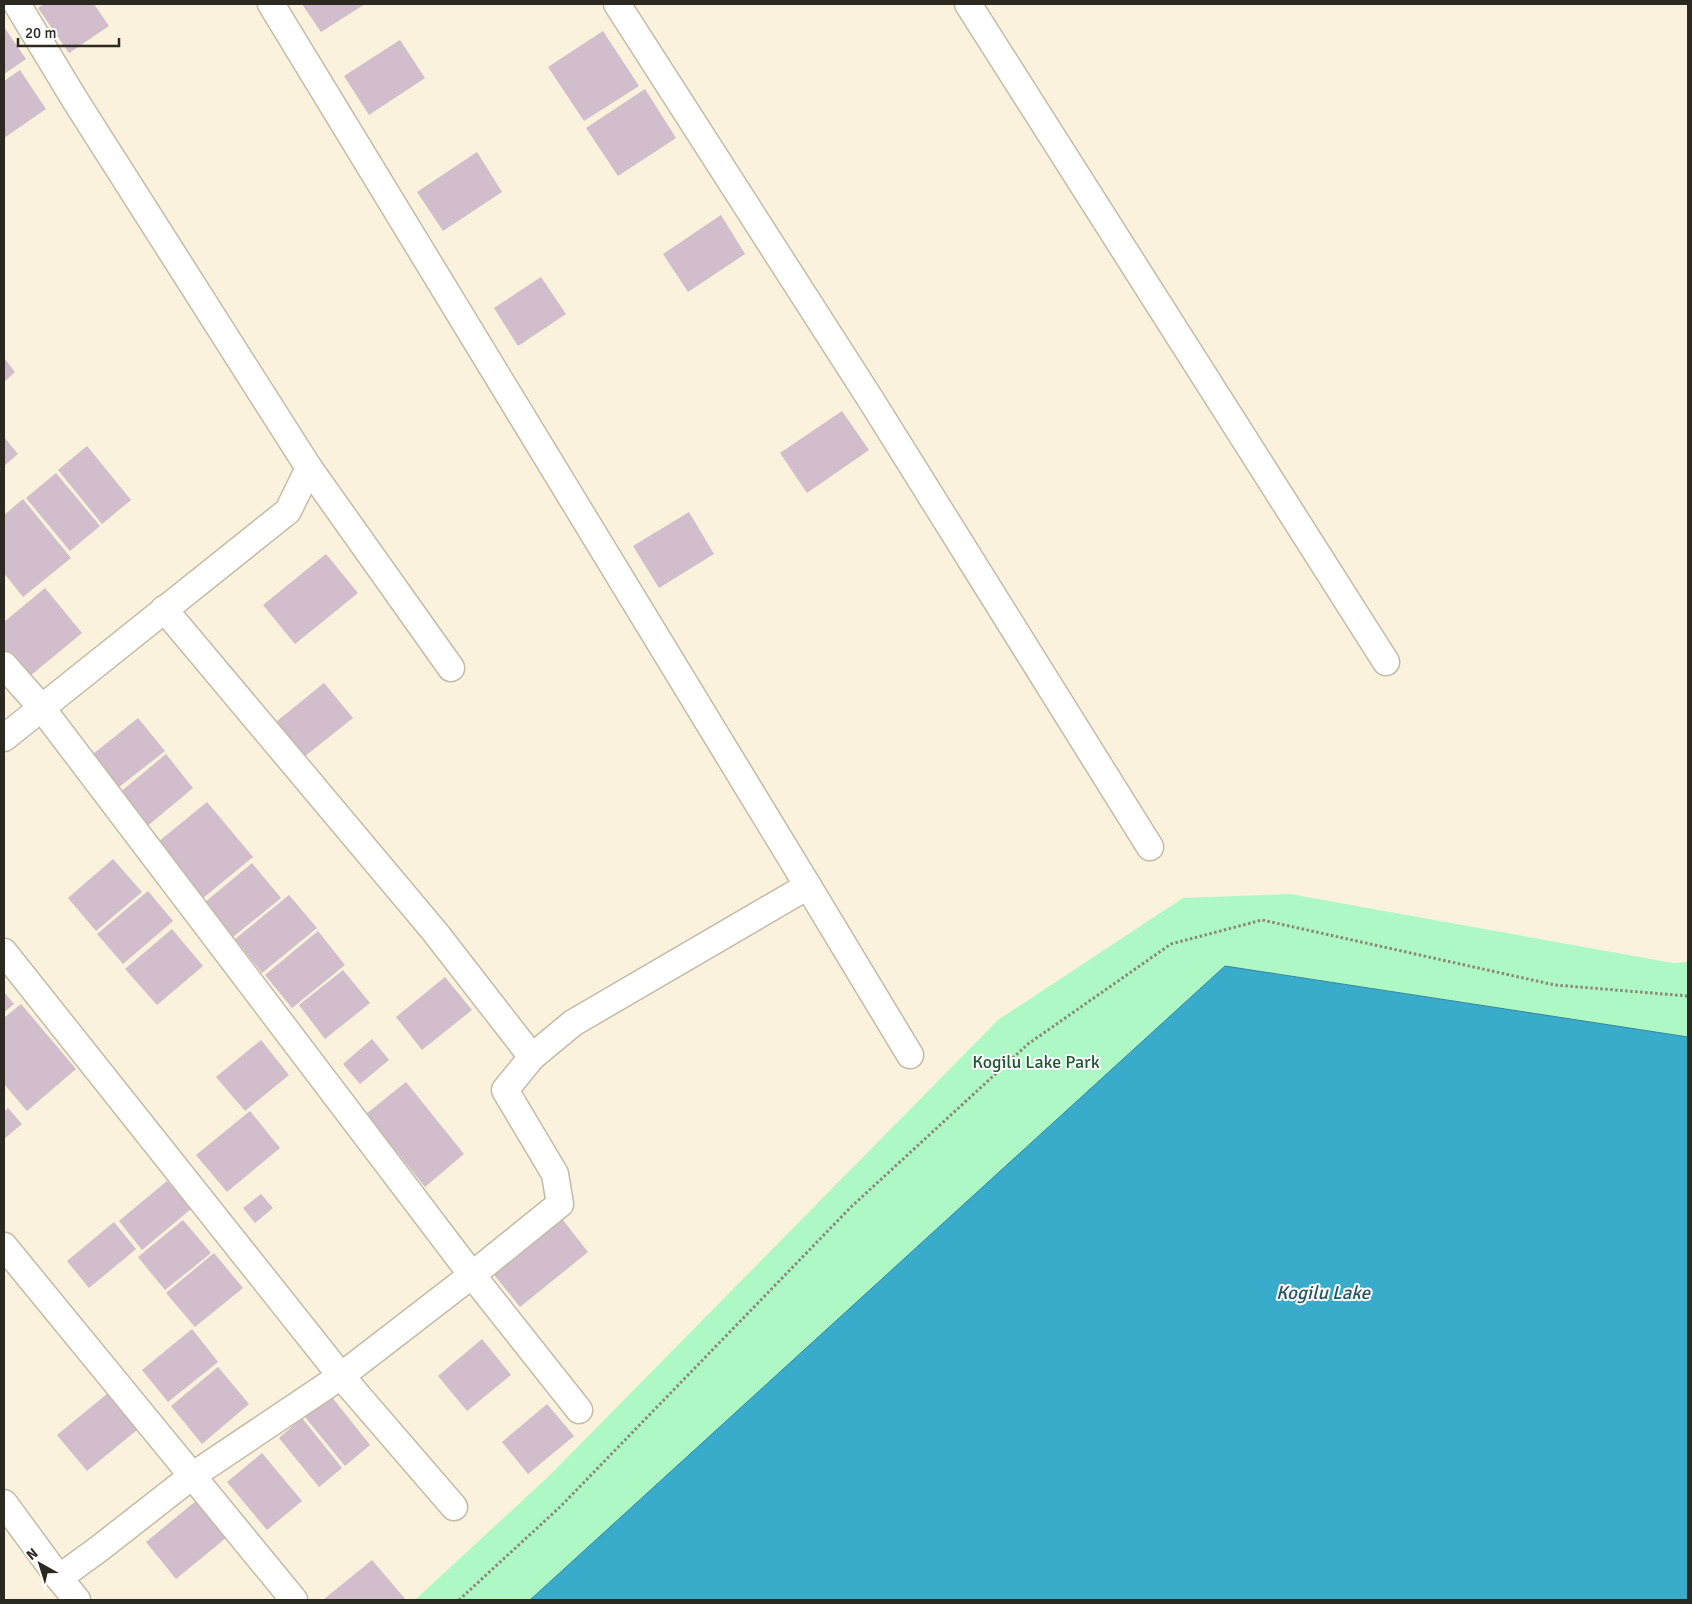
<svg xmlns="http://www.w3.org/2000/svg" width="1692" height="1604" viewBox="0 0 1692 1604" font-family="Signika,sans-serif">
<style>
.green{fill:#adf8c4}
.water{fill:#39accc;stroke:#358599}
.building{fill:#d1bdcb}
.lines{fill:none;stroke-linecap:round;stroke-linejoin:round}
.street-casing{stroke:#c3bba7;stroke-width:29}
.path{stroke:#8c8779;stroke-width:3;stroke-dasharray:2.5 2.5;stroke-linecap:butt}
.street{stroke:#fff;stroke-width:26}
.labels{text-anchor:middle;dominant-baseline:central;stroke-width:4;stroke-linejoin:round;paint-order:stroke}
.park-label{font-size:18px;fill:#1d5734;stroke:#fff}
.water-label{font-size:19px;font-style:italic;fill:#275664;stroke:#fff}
</style>
<rect width="100%" height="100%" fill="#faf2dd"/>
<!-- green -->
<polygon class="green" points="1290,894 1673,963 1688,962 1688,1037 1225,966 530,1600 415,1600 550,1475 998,1020 1183,898"/>
<!-- water -->
<polygon class="water" points="1225,966 1688,1037 1688,1600 530,1600"/>
<!-- building -->
<g class="building">
<polygon points="44,4 94,4 109,26 69,53 38,8"/>
<polygon points="302,4 365,4 321,32"/>
<polygon points="4,27 26,59 4,74"/>
<polygon points="603,31 639,86 584,121 548,67"/>
<polygon points="400,40 425,78 369,115 344,76"/>
<polygon points="20,70 46,109 4,138 4,81"/>
<polygon points="645,89 676,138 618,176 586,128"/>
<polygon points="477,152 502,192 443,231 417,192"/>
<polygon points="721,215 745,254 688,292 663,254"/>
<polygon points="541,277 566,314 518,346 494,308"/>
<polygon points="4,358 15,372 4,382"/>
<polygon points="842,411 869,450 807,493 780,453"/>
<polygon points="4,437 18,454 4,466"/>
<polygon points="87,446 131,500 102,524 58,470"/>
<polygon points="56,473 100,526 70,551 26,498"/>
<polygon points="23,499 71,558 23,597 4,573 4,515"/>
<polygon points="689,512 714,554 659,588 633,546"/>
<polygon points="326,554 358,593 295,644 263,605"/>
<polygon points="45,588 82,633 24,681 4,657 4,622"/>
<polygon points="324,683 353,718 304,757 276,722"/>
<polygon points="138,718 165,751 114,791 88,758"/>
<polygon points="166,754 193,788 145,828 118,794"/>
<polygon points="207,802 253,857 203,898 158,842"/>
<polygon points="113,859 142,892 96,931 68,898"/>
<polygon points="252,863 281,898 233,937 204,903"/>
<polygon points="148,891 173,921 123,964 97,934"/>
<polygon points="289,895 317,928 262,973 235,939"/>
<polygon points="172,929 203,966 157,1005 125,969"/>
<polygon points="318,931 345,965 292,1008 265,975"/>
<polygon points="343,970 370,1003 325,1039 299,1005"/>
<polygon points="445,977 472,1010 422,1050 396,1017"/>
<polygon points="4,992 14,1004 4,1012"/>
<polygon points="21,1004 76,1069 27,1111 4,1084 4,1018"/>
<polygon points="372,1039 389,1060 360,1084 343,1064"/>
<polygon points="261,1040 289,1075 245,1111 216,1077"/>
<polygon points="406,1082 464,1154 425,1187 366,1114"/>
<polygon points="8,1108 22,1124 4,1139 4,1112"/>
<polygon points="250,1111 280,1148 227,1192 196,1155"/>
<polygon points="167,1181 191,1209 142,1250 119,1221"/>
<polygon points="261,1194 273,1208 255,1223 243,1208"/>
<polygon points="559,1215 588,1252 520,1307 491,1271"/>
<polygon points="183,1220 211,1253 165,1290 138,1257"/>
<polygon points="114,1222 136,1249 89,1288 67,1261"/>
<polygon points="214,1253 243,1288 195,1327 166,1293"/>
<polygon points="192,1329 218,1362 168,1402 142,1370"/>
<polygon points="482,1339 511,1375 467,1411 438,1376"/>
<polygon points="218,1367 249,1404 202,1444 171,1406"/>
<polygon points="107,1394 137,1430 87,1471 57,1435"/>
<polygon points="331,1396 370,1445 345,1466 305,1417"/>
<polygon points="547,1404 574,1436 528,1474 502,1442"/>
<polygon points="302,1418 342,1468 319,1487 279,1438"/>
<polygon points="262,1453 302,1501 267,1530 227,1482"/>
<polygon points="196,1501 226,1538 176,1579 146,1542"/>
<polygon points="372,1560 406,1600 323,1600"/>
</g>
<g class="lines">
<!-- street casing -->
<g class="street-casing">
<g id="street">
<polyline points="617,4 871,400 1150,847"/>
<polyline points="968,4 1386,662"/>
<polyline points="309,468 451,668"/>
<polyline points="164,609 435,932 532,1057"/>
<polyline points="4,665 41,707 472,1275 579,1410"/>
<polyline points="4,738 288,511 309,468 75,100 17,4"/>
<polyline points="808,886 910,1055"/>
<polyline points="4,952 341,1376 454,1507"/>
<polyline points="4,1246 294,1600"/>
<polyline points="4,1503 59,1578 100,1548 192,1476 341,1376 472,1275 560,1204 555,1174 505,1090 532,1057 573,1023 808,886 271,4"/>
<polyline points="59,1578 77,1600"/>
</g>
</g>
<!-- path -->
<polyline class="path" points="459,1600 561,1506 851,1207 1028,1044 1171,944 1262,920 1555,985 1688,996"/>
<!-- street -->
<use href="#street" class="street"/>
</g>
<g class="labels">
<!-- park labels -->
<g class="park-label">
<text x="1036" y="1062">Kogilu Lake Park</text>
</g>
<!-- water labels -->
<g class="water-label">
<text x="1323" y="1293">Kogilu Lake</text>
</g>
</g>
<!-- border -->
<rect width="1692" height="1604" fill="none" stroke="#2c2921" stroke-width="10"/>
<!-- north arrow -->
<g transform="translate(40 1564) rotate(321)" stroke="#ffffff" stroke-width="4" paint-order="stroke">
<path d="M0-4L9 19L0 12L-9 19Z" fill="#2c2921"/>
<text y="-8" font-size="14" font-weight="bold" text-anchor="middle" fill="#2c2921">N</text>
</g>
<!-- scale -->
<path d="M18 38v8h101v-8" fill="none" stroke="#2c2921" stroke-width="2.5"/>
<text x="25" y="38" font-size="15" fill="#2c2921" stroke="#ffffff" stroke-width="4" paint-order="stroke">20 m</text>
</svg>
